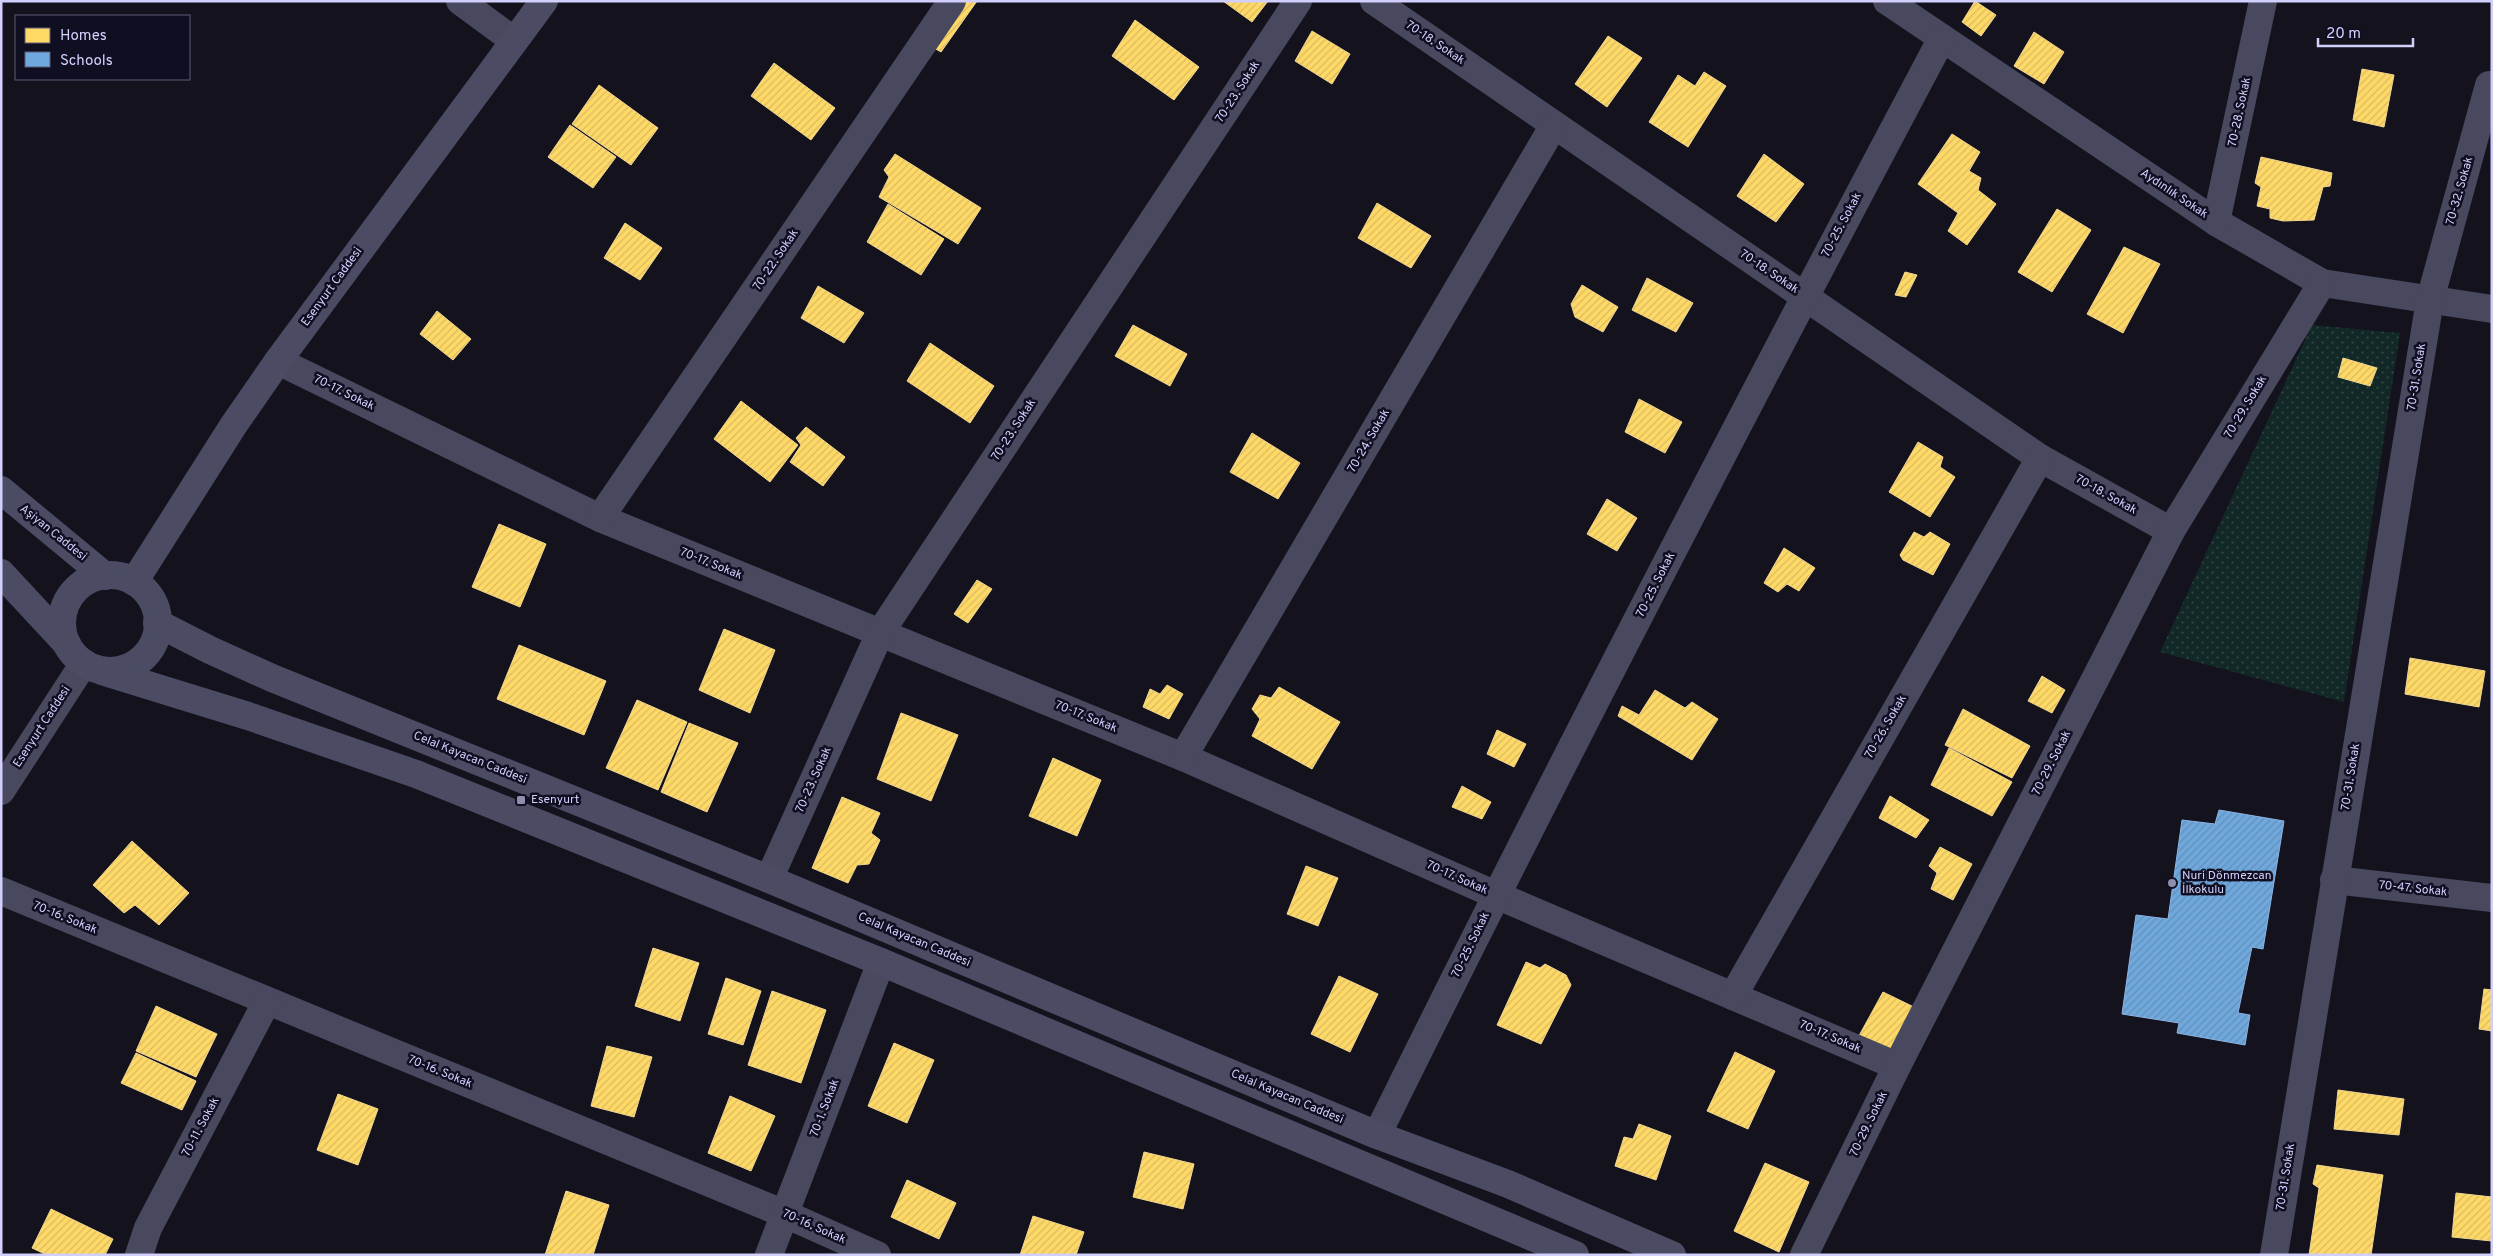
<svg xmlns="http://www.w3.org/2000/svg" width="2493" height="1256" viewBox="0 0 2493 1256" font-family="Overpass,sans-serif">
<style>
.park{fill:url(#park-dots)}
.homes{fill:url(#homes-hatch);stroke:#f1d693}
.schools{fill:url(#schools-hatch);stroke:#8cb4e6}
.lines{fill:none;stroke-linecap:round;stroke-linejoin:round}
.street{stroke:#48485e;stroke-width:28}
.secondary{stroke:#4b4c64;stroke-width:28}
.poi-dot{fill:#8f8eaf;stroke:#100e21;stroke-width:2}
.labels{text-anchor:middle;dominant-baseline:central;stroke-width:5;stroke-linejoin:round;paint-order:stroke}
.street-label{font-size:12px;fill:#d1d0fd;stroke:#100e21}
.poi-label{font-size:12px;fill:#d1d0fd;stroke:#100e21;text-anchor:start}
</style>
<defs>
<pattern id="park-dots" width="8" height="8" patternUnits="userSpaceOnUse" patternTransform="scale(1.25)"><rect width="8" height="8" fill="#112827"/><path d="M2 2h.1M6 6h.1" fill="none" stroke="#334647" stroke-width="1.8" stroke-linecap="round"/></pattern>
<pattern id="homes-hatch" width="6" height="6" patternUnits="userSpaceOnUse" patternTransform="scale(1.25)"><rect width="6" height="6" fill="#ffd966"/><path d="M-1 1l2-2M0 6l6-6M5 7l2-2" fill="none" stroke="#d9ba61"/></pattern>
<pattern id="schools-hatch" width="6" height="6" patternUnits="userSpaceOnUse" patternTransform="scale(1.25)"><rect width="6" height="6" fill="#6fa8dc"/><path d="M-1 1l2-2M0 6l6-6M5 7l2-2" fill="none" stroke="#638eb8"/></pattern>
</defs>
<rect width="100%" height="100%" fill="#14121d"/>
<!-- park -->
<polygon class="park" points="2312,325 2400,333 2344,702 2160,652"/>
<!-- homes -->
<g class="homes">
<polygon points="965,1 977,1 941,52 934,48"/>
<polygon points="1223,1 1268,1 1252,22"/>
<polygon points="1975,1 1996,15 1981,36 1962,22"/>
<polygon points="1135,20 1199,67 1174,100 1112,56"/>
<polygon points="1312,31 1350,54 1332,84 1295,61"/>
<polygon points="2034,32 2064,52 2044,84 2014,66"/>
<polygon points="1608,36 1642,58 1607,107 1575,84"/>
<polygon points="774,63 835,108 811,140 751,96"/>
<polygon points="2362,69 2394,75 2384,127 2353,120"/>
<polygon points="1704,72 1726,86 1688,147 1649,122 1678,75 1695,86"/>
<polygon points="599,85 658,128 631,165 572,124"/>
<polygon points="570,125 616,157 593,188 548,157"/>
<polygon points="1952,134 1980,152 1969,171 1981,178 1978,190 1996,204 1967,245 1948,231 1958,213 1918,184"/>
<polygon points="895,154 981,208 958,244 879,197 889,177 884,170"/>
<polygon points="1764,154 1804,184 1776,222 1737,196"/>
<polygon points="2261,157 2332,173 2330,186 2323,187 2314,220 2283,221 2270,218 2270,209 2257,206 2261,187 2255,183"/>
<polygon points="1377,203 1431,236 1411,268 1358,238"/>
<polygon points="888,204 944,239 921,275 867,242"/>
<polygon points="2057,209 2091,230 2052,292 2018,272"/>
<polygon points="625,223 662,248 640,280 604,258"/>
<polygon points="2124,247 2160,264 2123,333 2087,314"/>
<polygon points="1905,272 1917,275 1906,297 1895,295"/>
<polygon points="1647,278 1693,303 1676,332 1632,310"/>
<polygon points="1582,285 1618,307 1603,332 1575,317 1571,304"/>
<polygon points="818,286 864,313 844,343 801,318"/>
<polygon points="437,311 471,339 453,360 420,334"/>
<polygon points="1133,325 1187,354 1170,386 1115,356"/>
<polygon points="930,343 994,386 970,423 907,381"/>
<polygon points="2343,358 2377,368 2370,386 2338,377"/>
<polygon points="1639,399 1682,422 1665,453 1625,432"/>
<polygon points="741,401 798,445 770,482 714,439"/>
<polygon points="806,427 845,457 823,486 790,462 801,445 796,438"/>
<polygon points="1252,433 1300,463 1278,499 1230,472"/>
<polygon points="1918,442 1943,457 1940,467 1955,477 1930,517 1889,492"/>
<polygon points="1607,499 1637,518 1617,551 1587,534"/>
<polygon points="499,524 546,544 520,607 472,587"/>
<polygon points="1914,532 1924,537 1930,532 1950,544 1933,575 1903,560 1900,555"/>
<polygon points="1784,548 1815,568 1799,591 1787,584 1778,592 1764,583"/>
<polygon points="977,580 992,589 968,623 954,614"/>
<polygon points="724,629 775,650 750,713 699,690"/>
<polygon points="519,645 606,681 584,735 497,699"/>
<polygon points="2410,658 2485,671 2479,707 2405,694"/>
<polygon points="2042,676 2065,690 2052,713 2028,701"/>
<polygon points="1167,685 1183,694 1169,719 1143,707 1150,689 1160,694"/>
<polygon points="1279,687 1340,722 1312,769 1252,736 1260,719 1252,709 1260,695 1271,698"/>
<polygon points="1655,690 1685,708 1692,702 1718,719 1692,760 1618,716 1622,706 1639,715"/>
<polygon points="637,700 687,722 658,790 606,768"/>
<polygon points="1963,709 2030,746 2012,778 1945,745"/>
<polygon points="901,713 958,735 931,801 877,779"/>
<polygon points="689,723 738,743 707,812 661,792"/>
<polygon points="1497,730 1526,744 1514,767 1487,754"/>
<polygon points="1949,748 2012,782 1992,816 1931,785"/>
<polygon points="1053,758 1101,780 1077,836 1029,816"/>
<polygon points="1462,786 1491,802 1482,819 1452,807"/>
<polygon points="1890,796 1929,820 1916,838 1879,818"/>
<polygon points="842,797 880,813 871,833 880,840 869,864 857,865 848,883 812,868"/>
<polygon points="132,841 189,893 159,925 135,905 124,913 93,885"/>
<polygon points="1940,847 1972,864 1953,900 1931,889 1937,873 1929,866"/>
<polygon points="1306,866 1338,878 1318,926 1287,914"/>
<polygon points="653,948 699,963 680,1021 635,1006"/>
<polygon points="1526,962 1540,968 1545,964 1566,975 1571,985 1541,1044 1497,1025"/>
<polygon points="1339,976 1378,994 1350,1052 1311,1034"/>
<polygon points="726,978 761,991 743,1045 708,1034"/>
<polygon points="2484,989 2492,990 2492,1031 2479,1029"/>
<polygon points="772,991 826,1010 801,1083 748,1065"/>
<polygon points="1883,992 1916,1008 1889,1059 1855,1043"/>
<polygon points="156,1006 217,1034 196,1077 136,1051"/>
<polygon points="894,1043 934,1060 907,1123 868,1106"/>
<polygon points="607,1046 652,1057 634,1117 591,1106"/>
<polygon points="1735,1052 1775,1071 1748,1129 1707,1111"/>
<polygon points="136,1053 196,1081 182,1110 121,1083"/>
<polygon points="2338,1090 2404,1099 2399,1135 2334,1129"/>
<polygon points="338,1094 378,1109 358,1165 317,1150"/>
<polygon points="730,1096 775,1116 751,1171 708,1153"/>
<polygon points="1639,1124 1671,1136 1656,1180 1615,1166 1624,1137 1633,1139"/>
<polygon points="1144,1152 1194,1164 1183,1209 1133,1197"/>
<polygon points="1765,1163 1809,1182 1779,1252 1734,1231"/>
<polygon points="2317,1165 2383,1175 2371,1255 2309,1255 2319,1188 2313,1184"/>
<polygon points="907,1180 956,1203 939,1239 891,1217"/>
<polygon points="566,1191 609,1205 593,1255 545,1255"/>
<polygon points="2456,1193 2492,1197 2492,1241 2452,1237"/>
<polygon points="51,1209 113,1239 105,1255 47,1255 32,1248"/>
<polygon points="1033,1216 1084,1232 1076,1255 1020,1255"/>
</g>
<!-- schools -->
<polygon class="schools" points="2219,810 2284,821 2263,949 2252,947 2238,1013 2250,1015 2245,1045 2177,1033 2179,1023 2122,1014 2136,915 2168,919 2182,820 2215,824"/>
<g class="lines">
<!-- street -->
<g class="street">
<polyline points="460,1 513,40"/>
<polyline points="1374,1 2040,458 2171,531"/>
<polyline points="1887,1 2216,222 2322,283 2492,309"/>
<polyline points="2216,222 2263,1"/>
<polyline points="278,361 600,518 1183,757 1496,895 1897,1066"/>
<polyline points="600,518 952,1"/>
<polyline points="1183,757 1554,125"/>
<polyline points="1,791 84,663"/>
<polyline points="769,879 880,633 1298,1"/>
<polyline points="2334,880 2492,898"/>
<polyline points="1,891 785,1214 877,1255"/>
<polyline points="1733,996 2040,458"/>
<path d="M1377,1135C1559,766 1749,401 1942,38"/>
<polyline points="139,1255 148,1228 267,1001"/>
<polyline points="769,1255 881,962"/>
<polyline points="1804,1255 1897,1066 2171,531 2322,283"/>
<polyline points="2274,1255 2430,300 2489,85 2492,85"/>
</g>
<!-- secondary -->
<g class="secondary">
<polyline points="1,490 105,576"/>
<polyline points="1,573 67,644"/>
<circle cx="110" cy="623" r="48"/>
<polyline points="134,582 233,426 278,361 544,1"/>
<polyline points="157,623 210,650 272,678 769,879 1377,1135 1508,1184 1672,1255"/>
<polyline points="102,671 248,716 416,774 881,962 1575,1255"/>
</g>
</g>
<!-- markers -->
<g class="poi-dot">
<rect x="516" y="795" width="10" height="10" rx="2.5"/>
<circle cx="2172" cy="883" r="5"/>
</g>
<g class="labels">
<!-- street labels -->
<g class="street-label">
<text transform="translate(1435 43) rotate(34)">70-18. Sokak</text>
<text transform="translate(1238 92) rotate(-57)">70-23. Sokak</text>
<text transform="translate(2240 112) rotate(-78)">70-28. Sokak</text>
<text transform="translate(2460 191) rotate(-74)">70-32. Sokak</text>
<text transform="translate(2174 194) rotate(34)">Aydınlık Sokak</text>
<text transform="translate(1842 225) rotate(-62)">70-25. Sokak</text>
<text transform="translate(776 260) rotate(-56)">70-22. Sokak</text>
<text transform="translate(1769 272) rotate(34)">70-18. Sokak</text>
<text transform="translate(332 287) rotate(-54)">Esenyurt Caddesi</text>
<text transform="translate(2417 377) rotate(-81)">70-31. Sokak</text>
<text transform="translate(344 393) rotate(26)">70-17. Sokak</text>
<text transform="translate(2246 407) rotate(-59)">70-29. Sokak</text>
<text transform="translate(1014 430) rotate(-57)">70-23. Sokak</text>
<text transform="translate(1369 441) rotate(-60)">70-24. Sokak</text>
<text transform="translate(2106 495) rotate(29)">70-18. Sokak</text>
<text transform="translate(53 533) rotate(39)">Aşiyan Caddesi</text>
<text transform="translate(711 564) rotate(22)">70-17. Sokak</text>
<text transform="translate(1656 585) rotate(-63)">70-25. Sokak</text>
<text transform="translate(1086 717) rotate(22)">70-17. Sokak</text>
<text transform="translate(42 727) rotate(-57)">Esenyurt Caddesi</text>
<text transform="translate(1886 727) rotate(-60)">70-26. Sokak</text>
<text transform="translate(470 758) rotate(22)">Celal Kayacan Caddesi</text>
<text transform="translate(2052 763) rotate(-63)">70-29. Sokak</text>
<text transform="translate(2351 777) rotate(-81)">70-31. Sokak</text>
<text transform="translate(814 780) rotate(-66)">70-23. Sokak</text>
<text transform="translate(1457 878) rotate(24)">70-17. Sokak</text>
<text transform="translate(2413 889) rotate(6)">70-47. Sokak</text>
<text transform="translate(65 918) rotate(22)">70-16. Sokak</text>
<text transform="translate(914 940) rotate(23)">Celal Kayacan Caddesi</text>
<text transform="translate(1471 945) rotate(-64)">70-25. Sokak</text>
<text transform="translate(1830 1037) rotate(23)">70-17. Sokak</text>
<text transform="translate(440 1072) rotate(22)">70-16. Sokak</text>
<text transform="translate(1287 1097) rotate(23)">Celal Kayacan Caddesi</text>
<text transform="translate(825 1108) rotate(-69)">70-1. Sokak</text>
<text transform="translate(1869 1124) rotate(-64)">70-29. Sokak</text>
<text transform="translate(201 1127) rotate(-62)">70-11. Sokak</text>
<text transform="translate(2286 1177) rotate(-81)">70-31. Sokak</text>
<text transform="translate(814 1227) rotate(24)">70-16. Sokak</text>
</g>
<!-- poi labels -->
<g class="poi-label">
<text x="531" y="800">Esenyurt</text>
<text x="2182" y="876">Nuri Dönmezcan<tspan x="2182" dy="14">İlkokulu</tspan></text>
</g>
</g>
<!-- border -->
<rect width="2493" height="1256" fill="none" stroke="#d1d0fd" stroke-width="5"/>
<!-- legend -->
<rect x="15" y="15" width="175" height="65" fill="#100e21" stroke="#5d5c79"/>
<rect x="25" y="28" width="25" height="15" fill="#ffd966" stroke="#5d5c79"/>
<text x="60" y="40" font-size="15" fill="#d1d0fd">Homes</text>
<rect x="25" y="52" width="25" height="15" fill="#6fa8dc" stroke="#5d5c79"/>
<text x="60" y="65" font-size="15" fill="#d1d0fd">Schools</text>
<!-- scale -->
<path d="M2318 38v8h95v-8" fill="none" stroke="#d1d0fd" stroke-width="2.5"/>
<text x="2326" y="38" font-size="15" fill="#d1d0fd" stroke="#100e21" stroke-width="4" paint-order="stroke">20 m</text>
</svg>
